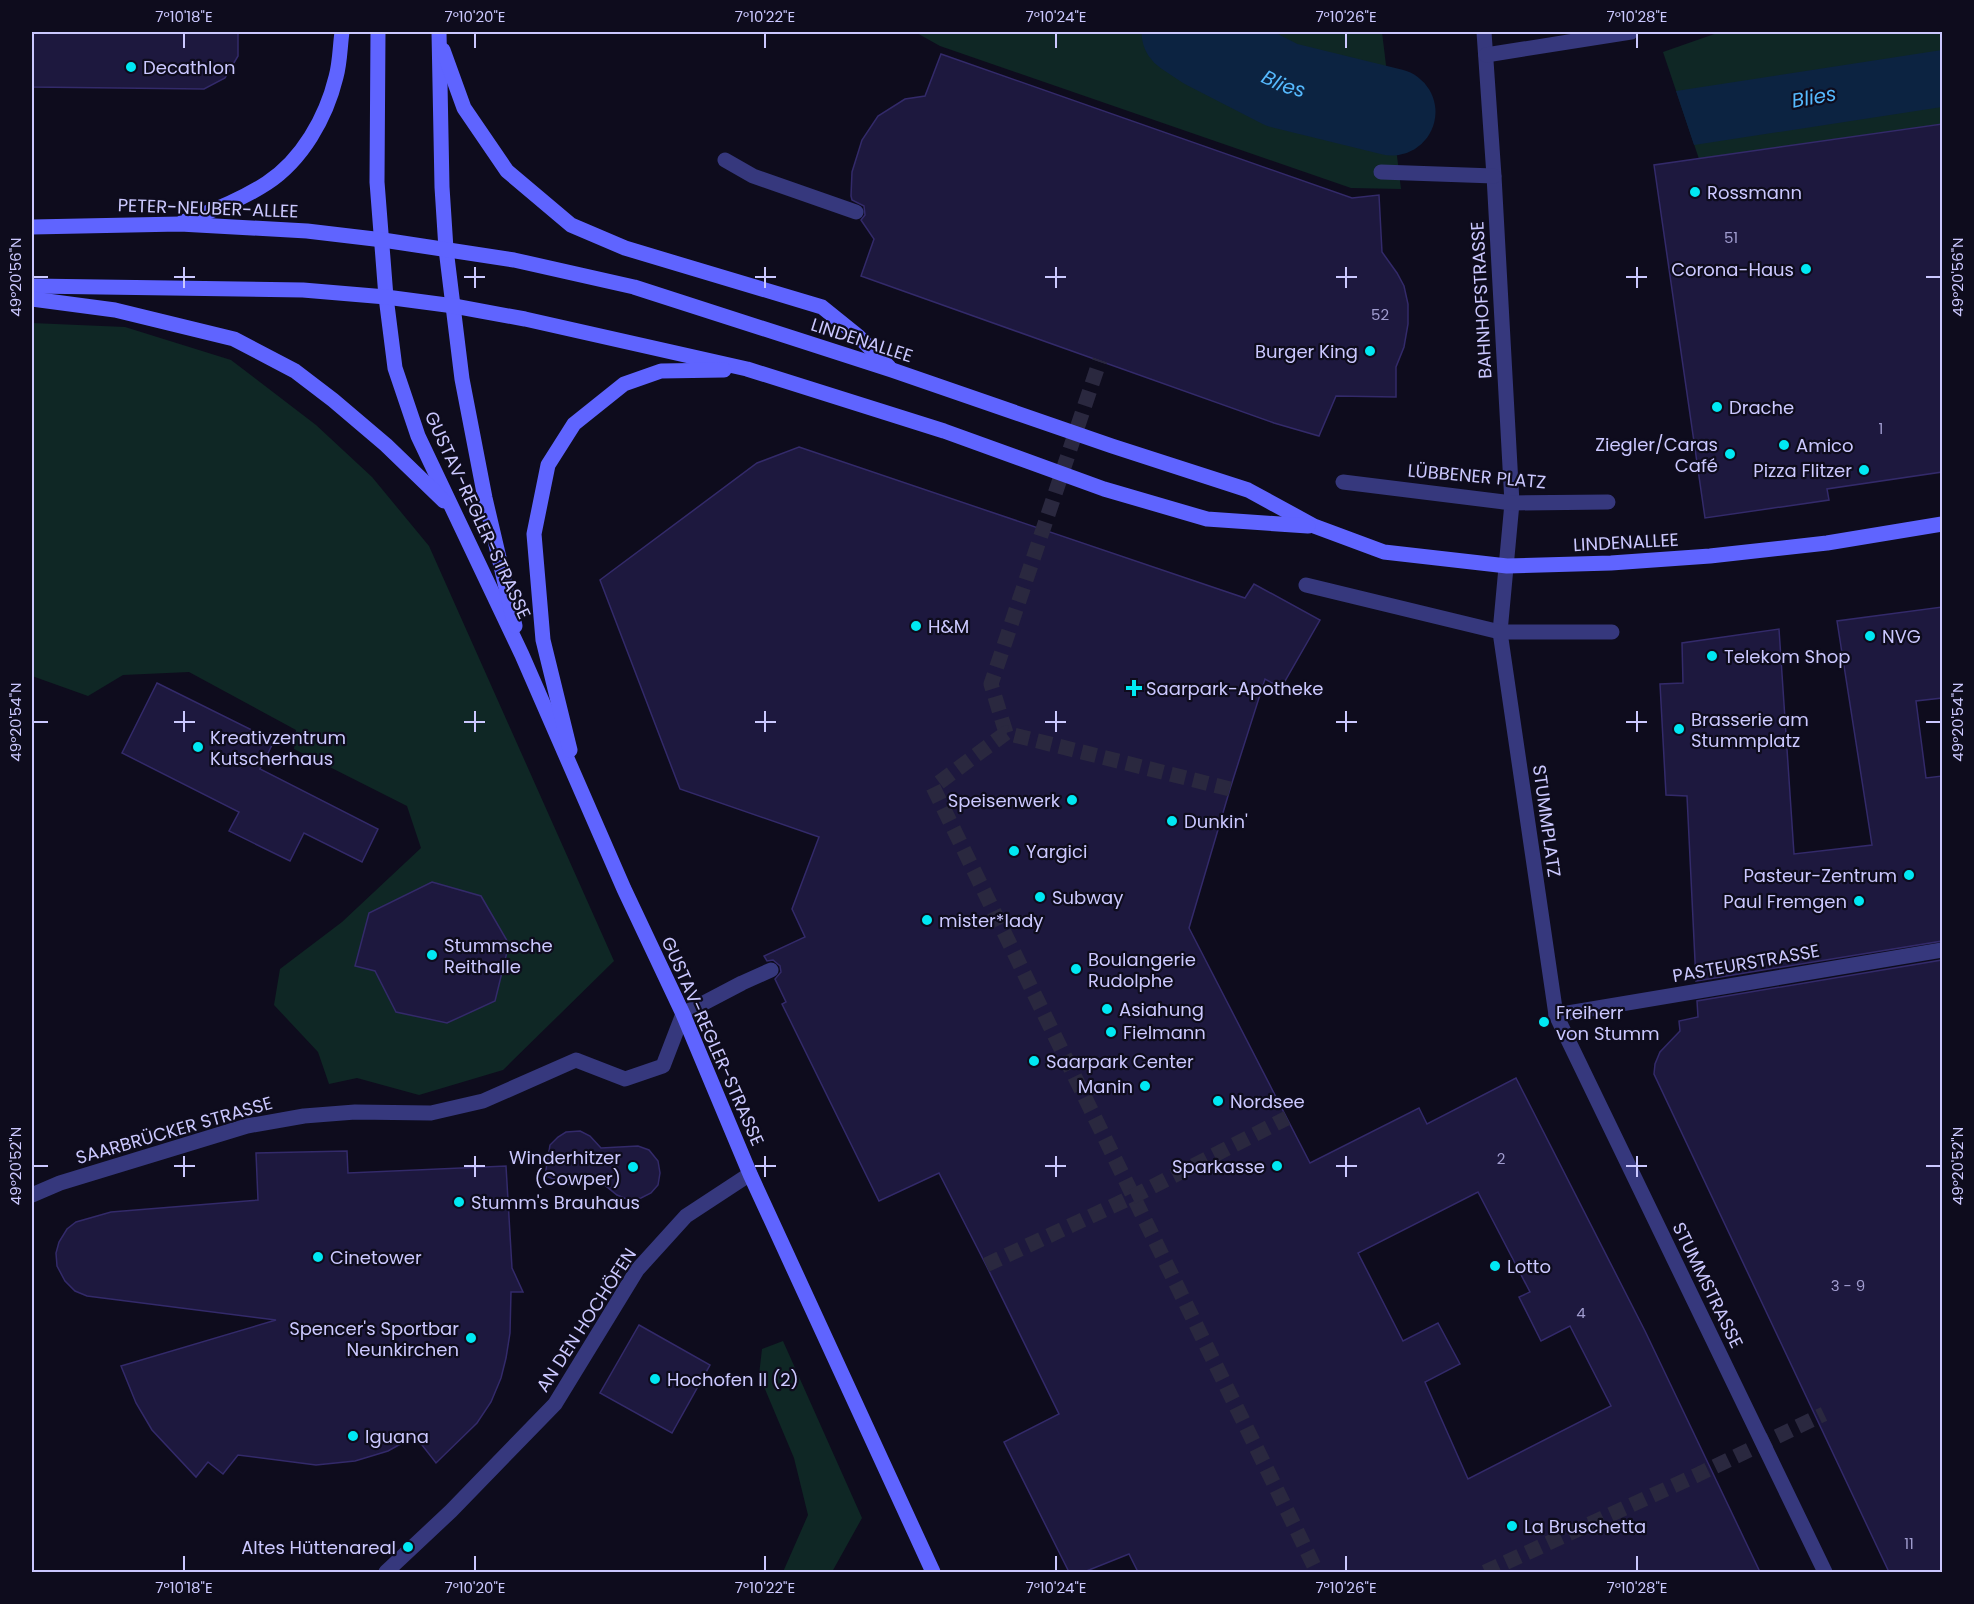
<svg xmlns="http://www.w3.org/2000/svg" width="1974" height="1604" viewBox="0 0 1974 1604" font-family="Poppins,sans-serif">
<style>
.green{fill:#0f2725}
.water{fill:#0c2341}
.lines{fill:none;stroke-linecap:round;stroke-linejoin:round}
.river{stroke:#0c2341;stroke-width:87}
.building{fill:#1d183e;stroke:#332a6a;stroke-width:1.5;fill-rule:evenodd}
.pedestrian-tunnel{stroke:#2a283f;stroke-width:15;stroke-dasharray:15 8;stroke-linecap:butt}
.service{stroke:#36387d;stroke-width:15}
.pedestrian{stroke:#36387d;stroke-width:15}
.secondary{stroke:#5f64ff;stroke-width:15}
.ticks{fill:none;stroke:#cbc8ff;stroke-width:2}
.poi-dot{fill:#00e8f3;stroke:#0e0c1d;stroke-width:2}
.labels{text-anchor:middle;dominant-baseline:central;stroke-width:4.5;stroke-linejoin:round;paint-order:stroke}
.number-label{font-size:15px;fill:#a09ccf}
.poi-label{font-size:18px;fill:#cbc8ff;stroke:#0e0c1d;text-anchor:start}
.street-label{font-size:18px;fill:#cbc8ff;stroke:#0e0c1d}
.water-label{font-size:20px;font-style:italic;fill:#56baff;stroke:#0e0c1d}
.neatline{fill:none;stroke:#cbc8ff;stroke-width:2}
.ticks-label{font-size:15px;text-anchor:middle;fill:#cbc8ff}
</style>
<rect width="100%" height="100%" fill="#0e0c1d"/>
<!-- green -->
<g class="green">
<polygon points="915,32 1382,32 1401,189 1351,188 940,46"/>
<polygon points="1720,32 1942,32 1942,124 1699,159 1663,52"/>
<polygon points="32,323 125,327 231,360 316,425 372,477 429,546 614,961 503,1070 419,1095 357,1078 329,1084 318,1052 274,1005 280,969 342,922 421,848 407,806 294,749 296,730 189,672 123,675 88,696 32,676"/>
<polygon points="783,1341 862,1518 832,1572 783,1572 808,1515 794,1458 759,1375 762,1349"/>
</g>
<!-- water -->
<polygon class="water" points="1942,50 1942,107 1694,145 1676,91"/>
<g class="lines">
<!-- river -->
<path class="river" id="s1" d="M1185,32L1206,46L1282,85L1392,112"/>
</g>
<!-- building -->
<g class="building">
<polygon points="32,32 238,32 238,56 225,78 204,89 32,87"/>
<polygon points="941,54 1352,198 1379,195 1382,252 1397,273 1404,286 1408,304 1408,324 1404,347 1396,367 1396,397 1336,396 1319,436 1274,423 861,276 874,239 861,220 865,215 864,206 852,200 851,196 852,172 862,140 878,116 905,99 925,96"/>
<polygon points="1942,124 1942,472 1827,489 1829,500 1705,518 1654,165"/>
<path d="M799,447L1245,598L1254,584L1320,620L1281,688L1265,679L1230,789L1189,928L1310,1163L1419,1108L1427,1124L1516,1078L1645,1331L1760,1572H1138L1129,1554L1084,1572H1069L1004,1442L1059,1414L986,1265L939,1173L879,1201L782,1004L786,1002L775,979L781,972L780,966L773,960L767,961L764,956L805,937L792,909L819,837L680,789L600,580L757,463ZM1478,1192L1530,1292L1519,1297L1541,1341L1570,1326L1611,1406L1468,1479L1425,1382L1460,1364L1438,1323L1403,1341L1358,1253Z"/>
<polygon points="1942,607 1942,698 1916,701 1926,778 1942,776 1942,941 1696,981 1687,796 1666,795 1660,684 1683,683 1682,643 1779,629 1794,854 1872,845 1837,621"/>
<polygon points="157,683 274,741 260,769 378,829 362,862 304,833 290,861 229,831 239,812 122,753"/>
<polygon points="432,882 481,896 509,944 495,1001 447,1023 396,1012 375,971 355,966 369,913"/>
<polygon points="1942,960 1942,1572 1889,1572 1654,1074 1655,1064 1660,1052 1680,1031 1679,1021 1698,1017 1697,1001"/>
<polygon points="580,1131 590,1136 601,1148 638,1146 649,1150 658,1161 660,1173 658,1185 651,1193 641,1198 629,1200 617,1195 602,1183 570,1185 545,1176 550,1145 558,1137 566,1132"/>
<polygon points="347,1151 348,1173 506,1166 512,1268 523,1292 511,1292 510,1333 506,1358 501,1378 491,1402 477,1423 436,1463 415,1436 388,1451 355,1461 316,1465 238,1455 223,1474 208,1462 196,1477 152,1430 136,1403 121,1366 276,1320 87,1296 75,1291 65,1281 57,1266 56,1253 59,1242 67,1229 76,1222 111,1212 258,1200 256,1153"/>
<polygon points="639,1325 710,1365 672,1433 600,1393"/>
</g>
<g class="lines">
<!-- pedestrian-tunnel -->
<g class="pedestrian-tunnel">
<polyline points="1006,733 991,684 1100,360"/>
<polyline points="1230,789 1006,733 933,787 1317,1572"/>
<polyline points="986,1265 1132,1197 1287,1118"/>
<polyline points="1485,1572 1697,1475 1824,1414"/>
</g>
<!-- service -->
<g class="service">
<polyline points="725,160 753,176 856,212"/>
<polyline points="386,1572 451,1511 555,1404 637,1270 686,1216 750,1174"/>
</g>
<!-- pedestrian -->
<g class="pedestrian">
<polyline points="1484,32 1494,176 1512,503 1500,632 1556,1015 1825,1572"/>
<polyline points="1486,55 1631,32"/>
<polyline points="1381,172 1494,176"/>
<polyline points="1343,482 1512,503 1608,502"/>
<polyline points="1306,585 1500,632 1612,632"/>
<polyline points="1556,1015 1942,950"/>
<polyline points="32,1195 60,1183 247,1126 304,1116 355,1112 431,1113 483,1101 576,1060 625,1079 663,1066 683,1014 742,983 771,970"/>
</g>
<!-- secondary -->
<g class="secondary">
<polyline points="378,32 377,182 386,297 395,368 418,436 522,655 624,889 683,1014 750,1174 933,1572"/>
<polyline points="439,32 442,187 446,249 462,379 485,498 515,626"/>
<polyline points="443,50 464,108 507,171 571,225 625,248 822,307 858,336 889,367"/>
<path d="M183,222C211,211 241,200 267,183C302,160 326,118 336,77C340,63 340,46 342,32"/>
<polyline points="32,227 180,224 307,231 383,240 514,260 634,287 892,370 1112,446 1248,490 1314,526 1384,552 1507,566 1611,563 1710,556 1827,543 1942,524"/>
<polyline points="32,286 303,290 386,297 454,306 525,319 747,369 944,431 1104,489 1207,519 1308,526"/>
<polyline points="32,299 115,310 234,339 295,371 333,400 386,445 444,501"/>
<polyline points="570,750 543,640 534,534 548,465 574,424 624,384 661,371 724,370"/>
</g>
</g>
<!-- ticks -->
<path class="ticks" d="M184,33V48M475,33V48M765,33V48M1056,33V48M1346,33V48M1637,33V48M184,267V288M475,267V288M765,267V288M1056,267V288M1346,267V288M1637,267V288M33,277H48M174,277H195M464,277H485M755,277H776M1045,277H1066M1336,277H1357M1626,277H1647M1926,277H1941M184,711V732M475,711V732M765,711V732M1056,711V732M1346,711V732M1637,711V732M33,722H48M174,722H195M464,722H485M755,722H776M1045,722H1066M1336,722H1357M1626,722H1647M1926,722H1941M184,1156V1177M475,1156V1177M765,1156V1177M1056,1156V1177M1346,1156V1177M1637,1156V1177M33,1166H48M174,1166H195M464,1166H485M755,1166H776M1045,1166H1066M1336,1166H1357M1626,1166H1647M1926,1166H1941M184,1556V1571M475,1556V1571M765,1556V1571M1056,1556V1571M1346,1556V1571M1637,1556V1571"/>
<!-- markers -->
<g class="poi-dot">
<circle cx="131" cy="67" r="6"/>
<circle cx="1695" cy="192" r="6"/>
<circle cx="1806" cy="269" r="6"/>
<circle cx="1370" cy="351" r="6"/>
<circle cx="1717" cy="407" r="6"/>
<circle cx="1784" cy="445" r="6"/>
<circle cx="1730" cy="454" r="6"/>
<circle cx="1864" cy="470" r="6"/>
<circle cx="916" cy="626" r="6"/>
<circle cx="1870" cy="636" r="6"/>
<circle cx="1712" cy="656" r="6"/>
<path d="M1131 679h6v6h6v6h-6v6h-6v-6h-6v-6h6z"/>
<circle cx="1679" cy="729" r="6"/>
<circle cx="198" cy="747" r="6"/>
<circle cx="1072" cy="800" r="6"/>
<circle cx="1172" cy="821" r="6"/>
<circle cx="1014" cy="851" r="6"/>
<circle cx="1909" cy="875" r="6"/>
<circle cx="1040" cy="897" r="6"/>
<circle cx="1859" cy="901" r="6"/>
<circle cx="927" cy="920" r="6"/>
<circle cx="432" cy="955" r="6"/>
<circle cx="1076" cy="969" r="6"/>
<circle cx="1107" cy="1009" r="6"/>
<circle cx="1544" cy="1022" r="6"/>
<circle cx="1111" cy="1032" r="6"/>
<circle cx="1034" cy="1061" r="6"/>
<circle cx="1145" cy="1086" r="6"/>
<circle cx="1218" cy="1101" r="6"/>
<circle cx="1277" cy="1166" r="6"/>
<circle cx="633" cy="1167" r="6"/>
<circle cx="459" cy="1202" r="6"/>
<circle cx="318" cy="1257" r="6"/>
<circle cx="1495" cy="1266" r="6"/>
<circle cx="471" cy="1338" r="6"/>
<circle cx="655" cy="1379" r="6"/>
<circle cx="353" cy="1436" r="6"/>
<circle cx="1512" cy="1526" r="6"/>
<circle cx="408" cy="1547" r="6"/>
</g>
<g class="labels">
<!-- number labels -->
<g class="number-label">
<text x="1731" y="237">51</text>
<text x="1380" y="314">52</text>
<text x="1881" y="428">1</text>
<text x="1501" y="1158">2</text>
<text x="1848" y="1285">3 - 9</text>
<text x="1581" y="1312">4</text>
<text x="1909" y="1543">11</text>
</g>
<!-- poi labels -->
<g class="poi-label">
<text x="143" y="67">Decathlon</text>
<text x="1707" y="192">Rossmann</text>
<text x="1794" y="269" text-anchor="end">Corona-Haus</text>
<text x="1358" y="351" text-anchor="end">Burger King</text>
<text x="1729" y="407">Drache</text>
<text x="1718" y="444" text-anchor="end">Ziegler/Caras<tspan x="1718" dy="21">Café</tspan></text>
<text x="1796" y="445">Amico</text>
<text x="1852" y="470" text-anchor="end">Pizza Flitzer</text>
<text x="928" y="626">H&amp;M</text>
<text x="1882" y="636">NVG</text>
<text x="1724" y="656">Telekom Shop</text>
<text x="1146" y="688">Saarpark-Apotheke</text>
<text x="1691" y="719">Brasserie am<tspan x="1691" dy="21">Stummplatz</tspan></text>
<text x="210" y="737">Kreativzentrum<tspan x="210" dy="21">Kutscherhaus</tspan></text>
<text x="1060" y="800" text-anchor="end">Speisenwerk</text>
<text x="1184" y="821">Dunkin'</text>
<text x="1026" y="851">Yargici</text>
<text x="1897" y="875" text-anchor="end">Pasteur-Zentrum</text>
<text x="1052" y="897">Subway</text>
<text x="1847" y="901" text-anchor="end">Paul Fremgen</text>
<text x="939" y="920">mister*lady</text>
<text x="444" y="945">Stummsche<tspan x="444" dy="21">Reithalle</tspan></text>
<text x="1088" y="959">Boulangerie<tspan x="1088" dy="21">Rudolphe</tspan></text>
<text x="1119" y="1009">Asiahung</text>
<text x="1556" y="1012">Freiherr<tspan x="1556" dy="21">von Stumm</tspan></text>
<text x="1123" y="1032">Fielmann</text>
<text x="1046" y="1061">Saarpark Center</text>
<text x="1133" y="1086" text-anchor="end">Manin</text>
<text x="1230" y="1101">Nordsee</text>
<text x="621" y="1157" text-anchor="end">Winderhitzer<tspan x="621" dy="21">(Cowper)</tspan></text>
<text x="1265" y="1166" text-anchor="end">Sparkasse</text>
<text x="471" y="1202">Stumm's Brauhaus</text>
<text x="330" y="1257">Cinetower</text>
<text x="1507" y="1266">Lotto</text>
<text x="459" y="1328" text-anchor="end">Spencer's Sportbar<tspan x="459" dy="21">Neunkirchen</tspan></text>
<text x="667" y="1379">Hochofen II (2)</text>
<text x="365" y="1436">Iguana</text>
<text x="1524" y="1526">La Bruschetta</text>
<text x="396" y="1547" text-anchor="end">Altes Hüttenareal</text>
</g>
<!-- street labels -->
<g class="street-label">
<text transform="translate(208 208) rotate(2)">PETER-NEUBER-ALLEE</text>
<text transform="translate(1481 300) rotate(-93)">BAHNHOFSTRASSE</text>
<text transform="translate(862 340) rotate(18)">LINDENALLEE</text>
<text transform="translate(1477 476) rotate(5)">LÜBBENER PLATZ</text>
<text transform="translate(478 515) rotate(65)">GUSTAV-REGLER-STRASSE</text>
<text transform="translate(1626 542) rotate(-3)">LINDENALLEE</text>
<text transform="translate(1547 821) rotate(82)">STUMMPLATZ</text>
<text transform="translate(1746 963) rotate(-10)">PASTEURSTRASSE</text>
<text transform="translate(713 1041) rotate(66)">GUSTAV-REGLER-STRASSE</text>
<text transform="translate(174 1130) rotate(-16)">SAARBRÜCKER STRASSE</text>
<text transform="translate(1708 1285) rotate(64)">STUMMSTRASSE</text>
<text transform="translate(586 1320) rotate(-57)">AN DEN HOCHÖFEN</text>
</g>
<!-- water labels -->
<g class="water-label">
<text stroke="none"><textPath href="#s1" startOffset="112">Blies</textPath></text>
<text transform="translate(1814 97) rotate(-10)">Blies</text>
</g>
</g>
<!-- border -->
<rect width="1974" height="1604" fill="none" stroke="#0e0c1d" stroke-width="66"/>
<rect x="33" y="33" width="1908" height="1538" class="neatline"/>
<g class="ticks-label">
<text x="184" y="22">7°10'18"E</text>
<text x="475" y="22">7°10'20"E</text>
<text x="765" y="22">7°10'22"E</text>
<text x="1056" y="22">7°10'24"E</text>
<text x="1346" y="22">7°10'26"E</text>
<text x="1637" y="22">7°10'28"E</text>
<text transform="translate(16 277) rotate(-90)" y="5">49°20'56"N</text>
<text transform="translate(1958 277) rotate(-90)" y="5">49°20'56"N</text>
<text transform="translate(16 722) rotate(-90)" y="5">49°20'54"N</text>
<text transform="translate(1958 722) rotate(-90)" y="5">49°20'54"N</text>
<text transform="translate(16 1166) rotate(-90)" y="5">49°20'52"N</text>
<text transform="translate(1958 1166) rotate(-90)" y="5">49°20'52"N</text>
<text x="184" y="1593">7°10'18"E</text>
<text x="475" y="1593">7°10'20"E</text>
<text x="765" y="1593">7°10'22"E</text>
<text x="1056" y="1593">7°10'24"E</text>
<text x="1346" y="1593">7°10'26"E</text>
<text x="1637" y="1593">7°10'28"E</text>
</g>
</svg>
